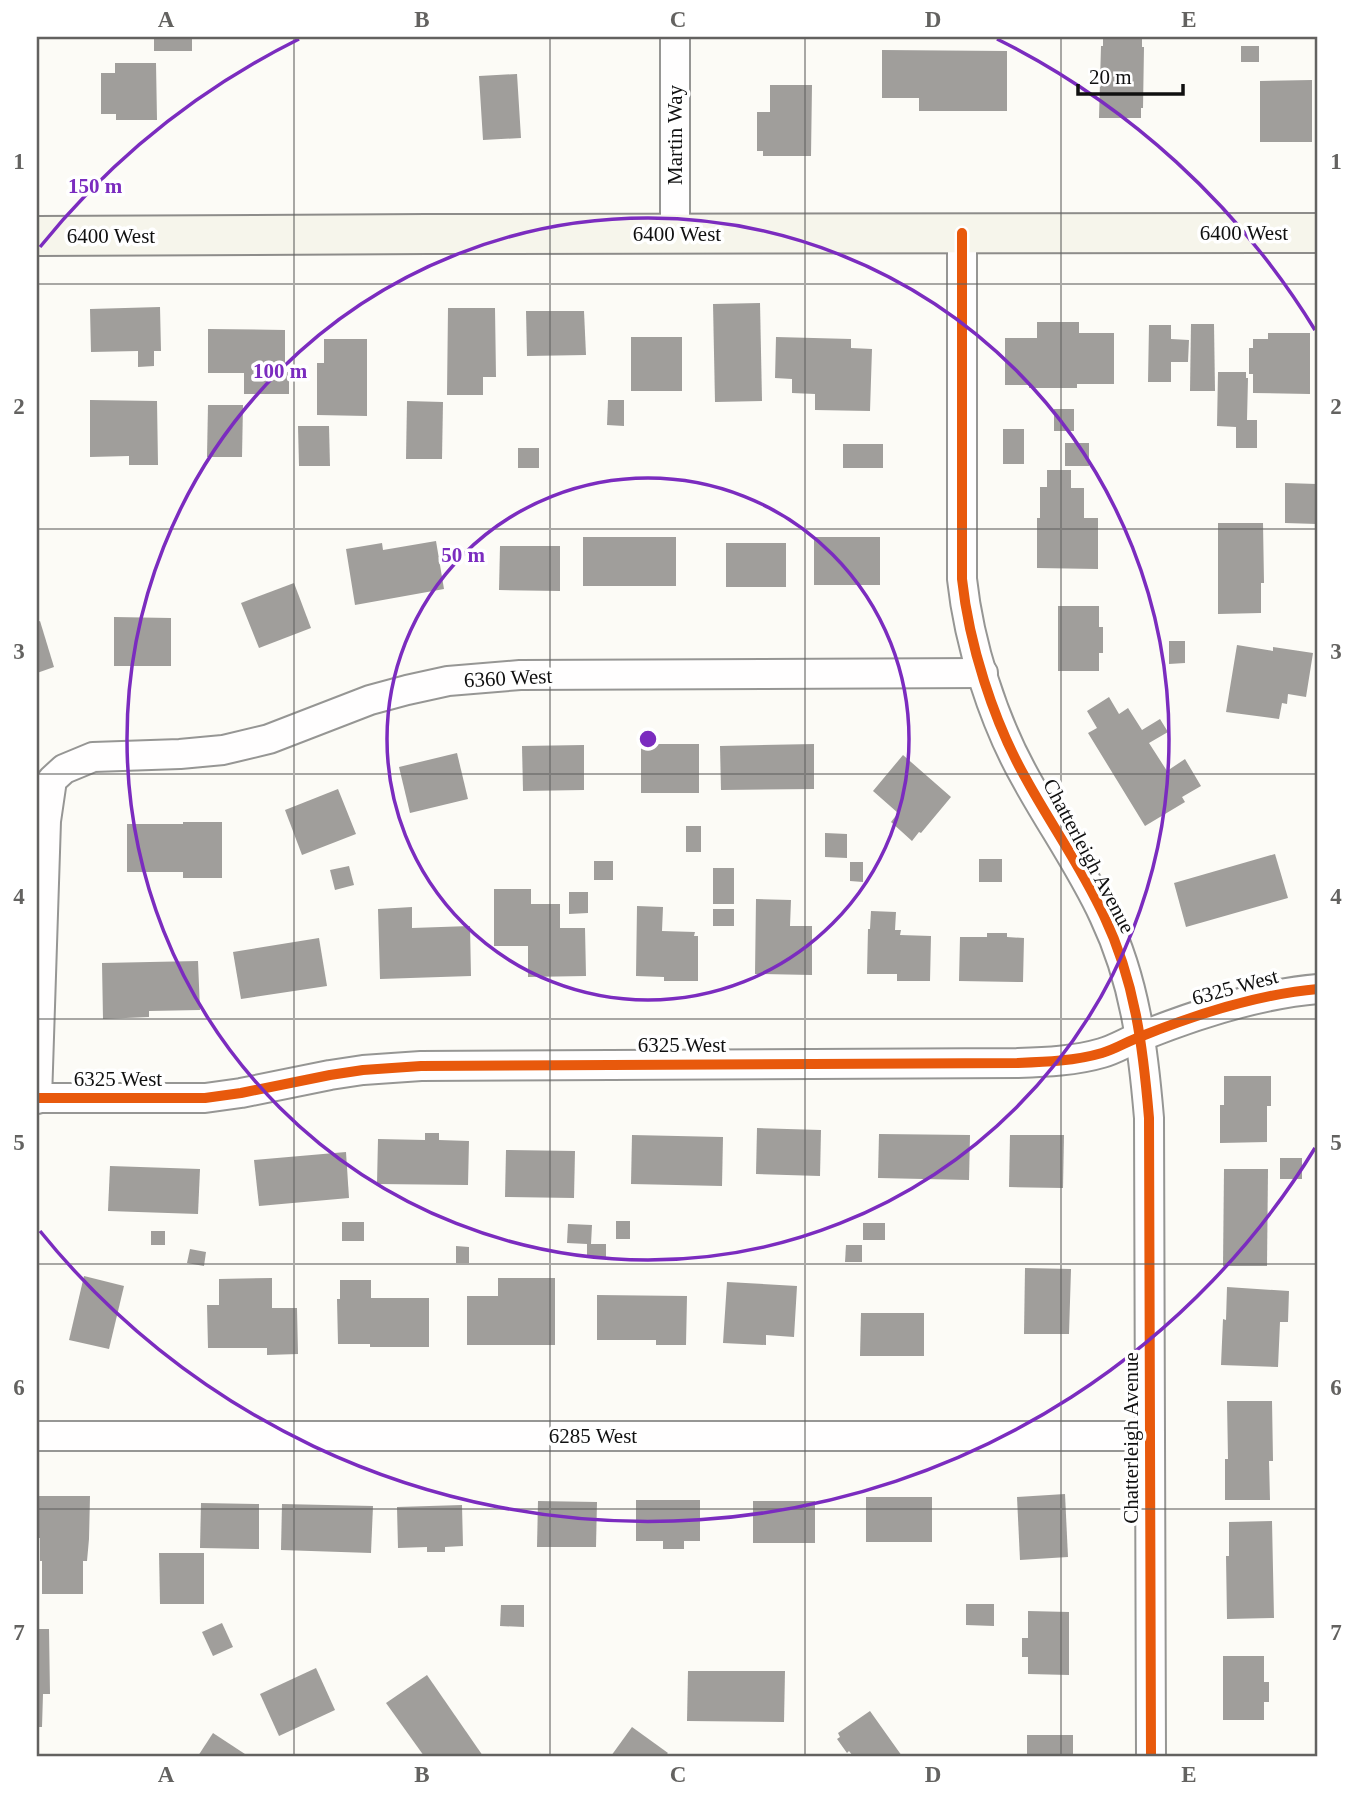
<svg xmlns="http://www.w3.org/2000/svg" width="1355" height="1793" viewBox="0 0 1355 1793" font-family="'Times New Roman',serif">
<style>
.building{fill:#a09e9b}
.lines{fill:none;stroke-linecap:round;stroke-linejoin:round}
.street-casing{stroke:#969694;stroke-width:32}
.secondary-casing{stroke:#8d8c8a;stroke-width:42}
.street{stroke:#fffefe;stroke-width:28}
.secondary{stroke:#f6f5eb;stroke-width:38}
.cycleway-casing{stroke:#fff;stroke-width:15}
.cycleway{stroke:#e8590c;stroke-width:10}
.grid{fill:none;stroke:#636260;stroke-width:2;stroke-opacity:0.55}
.ring{fill:none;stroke:#7b2cbf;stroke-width:3.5}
.labels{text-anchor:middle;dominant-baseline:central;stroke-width:7;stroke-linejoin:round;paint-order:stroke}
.street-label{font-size:21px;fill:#101010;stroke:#fff}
.centre{fill:#7b2cbf;stroke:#fff;stroke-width:3.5}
.ring-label{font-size:21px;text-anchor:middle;font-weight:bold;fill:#7b2cbf;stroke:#fff;stroke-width:7;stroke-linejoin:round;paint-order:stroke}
.neatline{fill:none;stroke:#636260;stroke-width:2.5}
.grid-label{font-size:23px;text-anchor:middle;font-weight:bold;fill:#636260}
</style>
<rect width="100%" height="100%" fill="#fcfbf6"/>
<!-- building -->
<g class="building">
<rect x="154" y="37" width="38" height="14"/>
<polygon points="1103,39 1142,39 1142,47 1144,47 1143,108 1141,108 1141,118 1099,118 1101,46 1103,46"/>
<rect x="1241" y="46" width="18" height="16"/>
<polygon points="882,50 1007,51 1007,111 919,111 919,98 882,98"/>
<polygon points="115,63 156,63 157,120 116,120 116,114 101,114 101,73 115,73"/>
<polygon points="517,74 521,138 483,140 479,76"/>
<polygon points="1312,80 1312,142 1260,142 1260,81"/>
<polygon points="770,85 812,85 811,156 763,156 763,151 757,151 757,112 770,112"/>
<polygon points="760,303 762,401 715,402 713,304"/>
<polygon points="160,307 161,351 154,351 154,366 138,367 138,351 91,352 90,309"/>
<polygon points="448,308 495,308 496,377 483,377 483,395 447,395"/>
<polygon points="526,311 584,311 586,355 527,356"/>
<polygon points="1037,322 1079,322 1079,333 1114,333 1114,384 1077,384 1077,388 1029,388 1029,385 1005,385 1005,338 1037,338"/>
<polygon points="1191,324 1214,324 1215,391 1190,391"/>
<polygon points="1149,325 1171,325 1171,339 1189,340 1188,362 1171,362 1171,382 1148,382"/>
<polygon points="208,329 285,330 285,372 289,372 289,394 244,394 244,373 208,373"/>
<polygon points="1268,333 1310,333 1310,394 1253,393 1253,374 1249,374 1249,348 1253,348 1253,339 1268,339"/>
<rect x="631" y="337" width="51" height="54"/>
<polygon points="776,337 851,339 851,348 872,349 870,411 815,410 815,394 792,393 792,379 775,378"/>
<polygon points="324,339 367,339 367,416 317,415 317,363 324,363"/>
<polygon points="1218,372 1246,372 1246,378 1248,378 1247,420 1257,420 1257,448 1236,448 1236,427 1217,426"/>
<polygon points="90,400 157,401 158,465 129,465 129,456 90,457"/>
<polygon points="608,400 624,400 624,426 607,425"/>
<polygon points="407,401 443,402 442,459 406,459"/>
<polygon points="208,405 243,405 242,457 207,457"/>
<rect x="1054" y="409" width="20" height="22"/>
<polygon points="298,426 329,426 330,466 299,466"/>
<rect x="1003" y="429" width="21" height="35"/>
<rect x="1065" y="443" width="24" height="23"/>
<rect x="843" y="444" width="40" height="24"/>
<rect x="518" y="448" width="21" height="20"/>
<polygon points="1047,470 1071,470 1071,488 1084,488 1084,518 1098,518 1098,569 1037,568 1037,518 1040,518 1040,487 1047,487"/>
<polygon points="1285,483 1317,484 1317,524 1285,523"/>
<polygon points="1218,523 1263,523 1264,583 1261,583 1261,613 1218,614"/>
<rect x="583" y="537" width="93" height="49"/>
<rect x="814" y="537" width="66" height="48"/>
<polygon points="436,541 444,589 355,605 346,549 382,543 383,550"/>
<rect x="726" y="543" width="60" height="44"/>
<polygon points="500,546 560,546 560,591 499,590"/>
<polygon points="294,583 311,628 259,648 241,603"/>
<polygon points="1058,606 1099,606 1099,627 1103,627 1103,653 1099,653 1099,671 1058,671"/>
<polygon points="114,617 171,618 171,666 114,666"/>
<polygon points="40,621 54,667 37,673 37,622"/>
<polygon points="1169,641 1185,641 1185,663 1169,664"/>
<polygon points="1237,645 1273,651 1273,647 1313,653 1306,697 1288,694 1287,704 1282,703 1279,719 1226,712"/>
<polygon points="1109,697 1119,714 1128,708 1142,730 1160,719 1168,732 1149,743 1167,771 1185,759 1201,786 1182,797 1185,802 1145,826 1088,733 1097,728 1087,711"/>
<rect x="641" y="744" width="58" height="49"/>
<polygon points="814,744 814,789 721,790 720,746"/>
<polygon points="584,745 584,790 523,791 522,746"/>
<polygon points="457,753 468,799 410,813 399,767"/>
<polygon points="903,755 951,797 921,833 919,832 912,841 891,822 898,813 873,791"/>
<polygon points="338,789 356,834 302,855 285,810"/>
<polygon points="183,822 222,822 222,878 183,878 183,872 127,872 127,824 183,824"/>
<rect x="686" y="826" width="15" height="26"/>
<polygon points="825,833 847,834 847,858 825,857"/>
<polygon points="1275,854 1288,898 1186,927 1174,883"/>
<rect x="979" y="859" width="23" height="23"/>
<rect x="594" y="861" width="19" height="19"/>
<polygon points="850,862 863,862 863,882 850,881"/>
<polygon points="349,866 354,885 335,890 330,870"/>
<rect x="713" y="868" width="21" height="36"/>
<polygon points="494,889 531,889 531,904 560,904 560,928 585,928 586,976 528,977 528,946 494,946"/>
<polygon points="569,892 588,892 588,913 569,914"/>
<polygon points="756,899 791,900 790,926 812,926 812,975 755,974"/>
<polygon points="637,906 663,907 662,931 695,932 694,936 698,936 698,981 664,981 664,977 636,976"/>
<polygon points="412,907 412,928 470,926 471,976 380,979 378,909"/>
<rect x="713" y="909" width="21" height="17"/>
<polygon points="871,911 896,912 895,930 901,930 900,935 931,936 930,981 897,981 897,974 867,974 868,929 870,929"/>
<polygon points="987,933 1007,933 1007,937 1024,938 1023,982 959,981 960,937 987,937"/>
<polygon points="319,938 327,986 241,999 233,952"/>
<polygon points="198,961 200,1010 149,1011 149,1017 103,1019 102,963"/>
<polygon points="1224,1076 1271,1076 1271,1106 1267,1106 1267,1142 1220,1143 1220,1105 1224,1105"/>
<polygon points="757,1128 821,1130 820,1176 756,1174"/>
<polygon points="425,1133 439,1133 439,1140 469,1141 468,1185 377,1184 378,1139 425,1140"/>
<polygon points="879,1134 970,1135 969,1180 878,1178"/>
<polygon points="632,1135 723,1137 722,1186 631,1184"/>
<polygon points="1010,1135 1064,1135 1063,1188 1009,1187"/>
<polygon points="506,1150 575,1151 574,1198 505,1197"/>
<polygon points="346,1152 349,1198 259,1206 254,1160"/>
<rect x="1280" y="1158" width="22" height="21"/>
<polygon points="110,1166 200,1169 198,1214 108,1211"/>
<polygon points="1224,1169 1268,1169 1267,1266 1223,1266"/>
<rect x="616" y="1221" width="14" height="18"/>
<rect x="342" y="1222" width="22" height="19"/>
<rect x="863" y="1223" width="22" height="17"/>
<polygon points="568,1224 592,1225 591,1244 606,1244 606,1258 587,1258 587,1244 567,1243"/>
<rect x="151" y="1231" width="14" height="14"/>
<polygon points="846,1245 862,1245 862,1262 845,1262"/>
<polygon points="456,1246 469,1247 469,1263 456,1263"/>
<polygon points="190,1249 206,1252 204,1266 187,1263"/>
<polygon points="1025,1268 1071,1269 1069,1334 1024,1334"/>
<polygon points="84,1276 124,1286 109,1349 69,1340"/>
<polygon points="272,1278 272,1308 297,1308 298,1354 267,1355 267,1348 208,1348 207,1305 219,1305 219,1279"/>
<polygon points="498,1278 555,1278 555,1345 467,1345 467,1296 498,1296"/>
<polygon points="340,1280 371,1280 371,1298 429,1298 429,1347 370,1347 370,1344 338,1344 337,1299 340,1299"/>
<polygon points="727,1282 797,1286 794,1337 766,1335 766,1345 723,1343"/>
<polygon points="1227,1287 1289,1291 1288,1322 1280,1322 1278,1367 1221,1365 1223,1319 1226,1320"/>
<polygon points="597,1295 687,1296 686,1345 656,1345 656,1340 597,1340"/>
<polygon points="861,1313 924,1313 924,1356 860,1356"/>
<polygon points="1227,1401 1272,1401 1273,1461 1269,1461 1270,1500 1225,1500 1225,1459 1228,1459"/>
<polygon points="1065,1494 1068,1557 1020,1560 1017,1497"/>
<polygon points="39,1496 90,1496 89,1539 87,1561 83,1561 83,1594 42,1594 42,1561 40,1561 40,1538 38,1538"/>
<rect x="866" y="1497" width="66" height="45"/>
<polygon points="636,1500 700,1500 700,1541 684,1541 684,1549 663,1549 663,1541 636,1541"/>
<polygon points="538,1501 597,1502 596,1547 537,1547"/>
<rect x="753" y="1501" width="62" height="42"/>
<polygon points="201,1503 259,1504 259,1549 200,1548"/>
<polygon points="282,1504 373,1506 371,1553 281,1550"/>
<polygon points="462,1505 463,1546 445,1547 445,1552 427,1552 427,1547 398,1548 397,1507"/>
<polygon points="1272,1521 1274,1618 1227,1619 1226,1556 1229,1556 1229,1522"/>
<polygon points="159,1553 204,1553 204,1604 160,1604"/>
<polygon points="966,1604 994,1604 994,1626 966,1625"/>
<polygon points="501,1605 524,1605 524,1627 500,1626"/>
<polygon points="1028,1611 1069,1612 1069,1675 1028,1674 1028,1657 1022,1657 1022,1638 1028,1638"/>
<polygon points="222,1623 233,1647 213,1656 202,1632"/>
<polygon points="37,1629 49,1629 50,1694 43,1694 42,1727 37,1727"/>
<polygon points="1223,1656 1264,1656 1264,1682 1269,1682 1269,1702 1264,1702 1264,1720 1223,1720"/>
<polygon points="316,1668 335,1710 279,1736 260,1694"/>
<polygon points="688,1671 785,1671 784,1722 687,1721"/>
<polygon points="427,1675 483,1756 424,1756 386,1703"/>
<polygon points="870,1711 887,1735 902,1756 853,1756 849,1751 847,1753 837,1739 840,1737 838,1733"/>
<polygon points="632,1727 668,1753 665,1756 611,1756"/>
<polygon points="213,1733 248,1756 198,1756"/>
<rect x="1027" y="1735" width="46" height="21"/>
</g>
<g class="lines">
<!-- street casing -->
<g class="street-casing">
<g id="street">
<path d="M962,233V579C969,644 993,720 1025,777C1050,823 1082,868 1104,916C1135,981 1143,1047 1149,1118L1151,1756"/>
<polyline points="675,234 675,37"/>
<path d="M37,1098H205L241,1093L330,1075L363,1070L421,1066L1017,1063C1045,1062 1075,1061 1102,1053C1116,1049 1128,1041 1142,1036C1197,1014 1259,994 1318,989"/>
<polyline points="37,1099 46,821 52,780 64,769 93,757 180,754 223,750 269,739 370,700 407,690 448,681 520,675 983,673"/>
<polyline points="37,1436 1150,1436"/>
</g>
</g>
<!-- secondary casing -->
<g class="secondary-casing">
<polyline id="secondary" points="37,236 427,234 1318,233"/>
</g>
<!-- street -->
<use href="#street" class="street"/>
<!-- secondary -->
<use href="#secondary" class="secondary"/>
<!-- cycleway casing -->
<g class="cycleway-casing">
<g id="cycleway">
<path d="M962,233V579C969,644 993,720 1025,777C1050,823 1082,868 1104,916C1135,981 1143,1047 1149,1118L1151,1756"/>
<path d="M37,1098H205L241,1093L330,1075L363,1070L421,1066L1017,1063C1045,1062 1075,1061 1102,1053C1116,1049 1128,1041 1142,1036C1197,1014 1259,994 1318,989"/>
</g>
</g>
<!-- cycleway -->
<use href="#cycleway" class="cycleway"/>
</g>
<!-- grid -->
<path class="grid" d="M294,37V1756M550,37V1756M805,37V1756M1061,37V1756M37,284H1318M37,529H1318M37,774H1318M37,1019H1318M37,1264H1318M37,1509H1318"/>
<!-- distance rings -->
<g class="ring">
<circle cx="648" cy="739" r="261"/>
<circle cx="648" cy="739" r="521"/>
<path d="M1315 1148A782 782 0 0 1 40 1231M40 247A782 782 0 0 1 299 39M997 39A782 782 0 0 1 1315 330"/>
</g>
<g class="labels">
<!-- street labels -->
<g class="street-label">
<text transform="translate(675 135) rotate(-90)">Martin Way</text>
<text x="1244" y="233">6400 West</text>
<text x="677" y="234">6400 West</text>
<text x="111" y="236">6400 West</text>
<text transform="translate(508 678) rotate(-3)">6360 West</text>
<text transform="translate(1089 856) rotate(62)">Chatterleigh Avenue</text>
<text transform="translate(1235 987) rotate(-15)">6325 West</text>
<text x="682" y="1045">6325 West</text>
<text x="118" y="1079">6325 West</text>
<text x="593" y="1436">6285 West</text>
<text transform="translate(1131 1438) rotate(-90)">Chatterleigh Avenue</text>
</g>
</g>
<circle cx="648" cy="739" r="10" class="centre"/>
<g class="ring-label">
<text x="95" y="193">150 m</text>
<text x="280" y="378">100 m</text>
<text x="463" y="562">50 m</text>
</g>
<!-- border -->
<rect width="1355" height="1793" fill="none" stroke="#ffffff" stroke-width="77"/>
<!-- scale -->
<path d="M1078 84v10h105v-10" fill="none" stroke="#101010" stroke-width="3.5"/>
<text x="1089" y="84" font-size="21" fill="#101010" stroke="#ffffff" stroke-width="5" paint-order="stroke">20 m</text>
<rect x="38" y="38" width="1278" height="1717" class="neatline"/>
<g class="grid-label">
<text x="166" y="27">A</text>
<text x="422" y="27">B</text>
<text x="678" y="27">C</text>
<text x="933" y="27">D</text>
<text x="1189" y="27">E</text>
<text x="19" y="169">1</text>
<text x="1336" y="169">1</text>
<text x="19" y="414">2</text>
<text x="1336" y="414">2</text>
<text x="19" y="659">3</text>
<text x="1336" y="659">3</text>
<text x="19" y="904">4</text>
<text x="1336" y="904">4</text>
<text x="19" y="1150">5</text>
<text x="1336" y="1150">5</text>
<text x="19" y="1395">6</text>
<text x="1336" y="1395">6</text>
<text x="19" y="1640">7</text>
<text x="1336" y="1640">7</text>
<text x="166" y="1782">A</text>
<text x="422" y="1782">B</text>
<text x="678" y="1782">C</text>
<text x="933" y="1782">D</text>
<text x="1189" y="1782">E</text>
</g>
</svg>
